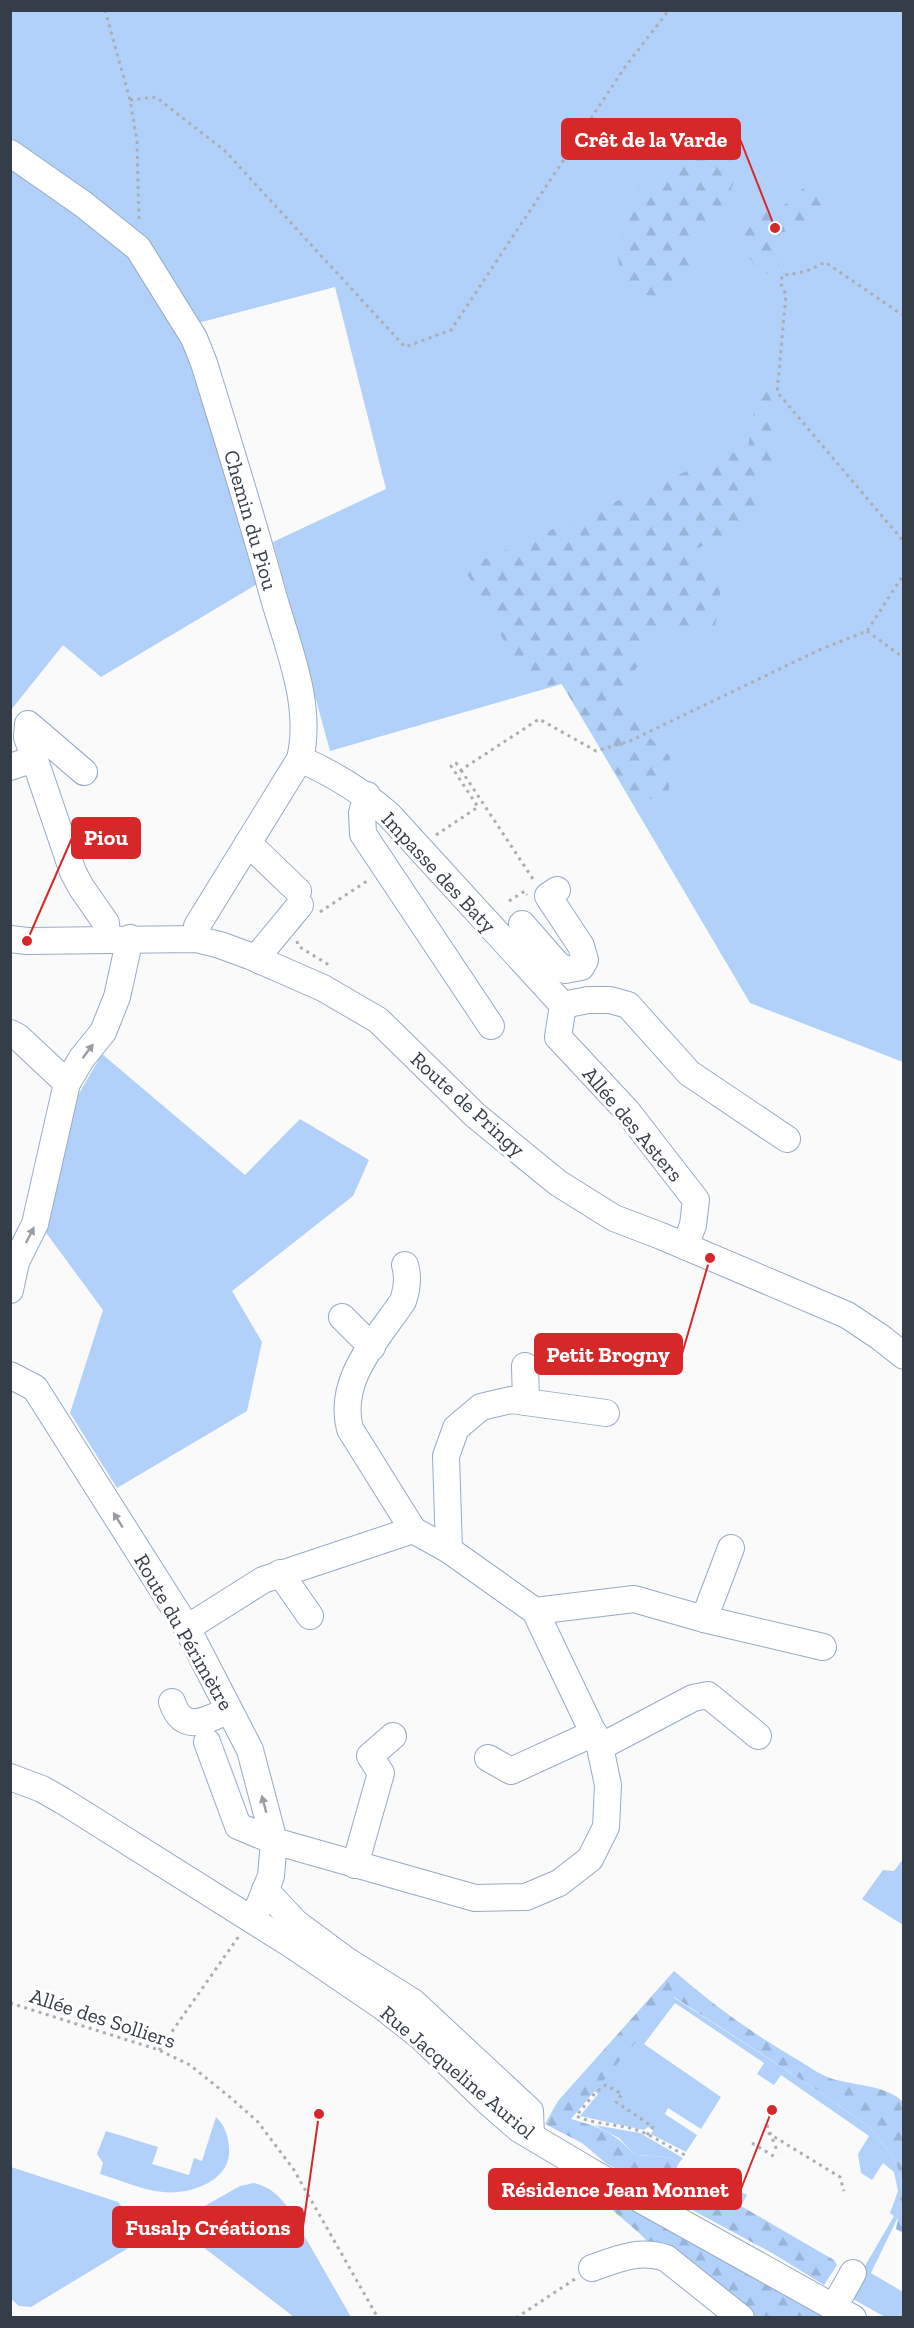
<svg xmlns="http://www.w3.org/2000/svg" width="914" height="2328" viewBox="0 0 914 2328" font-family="'Zilla Slab',serif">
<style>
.grass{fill:#b1d1fb}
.forest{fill:url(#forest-firs)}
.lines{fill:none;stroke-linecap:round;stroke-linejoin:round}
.minor-casing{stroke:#97abc4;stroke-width:28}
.path{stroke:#abaeb2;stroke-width:3;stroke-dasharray:3 4.5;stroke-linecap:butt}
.minor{stroke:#fff;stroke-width:26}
.oneway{fill:#9a9ea4}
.labels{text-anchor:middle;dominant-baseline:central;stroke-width:6;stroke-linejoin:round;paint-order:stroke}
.street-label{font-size:21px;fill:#353d48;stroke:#fff}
.leader{fill:none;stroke:#d62828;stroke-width:2}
.callout-dot{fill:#d62828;stroke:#fff;stroke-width:2}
.callout{fill:#d62828;stroke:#d62828;stroke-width:2}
.callout-label{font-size:22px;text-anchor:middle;font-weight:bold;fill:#fff}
</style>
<defs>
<pattern id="forest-firs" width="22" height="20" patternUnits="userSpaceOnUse" patternTransform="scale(1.5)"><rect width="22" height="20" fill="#b1d1fb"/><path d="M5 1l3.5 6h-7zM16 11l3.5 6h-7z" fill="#99b4d9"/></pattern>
</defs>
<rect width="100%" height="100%" fill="#fafafa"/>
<!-- grass -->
<g class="grass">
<polygon points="11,11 903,11 903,1062 750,1003 562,684 330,751 273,542 386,489 335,287 194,324 259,583 101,677 63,645 11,710"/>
<polygon points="102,1054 245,1175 300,1119 369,1160 353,1196 232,1291 262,1342 247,1411 117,1488 70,1413 103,1310 44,1230 74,1102"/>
<polygon points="903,1859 903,1925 862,1899 883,1870 894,1871"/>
<polygon points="673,1997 820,2092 868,2126 893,2156 901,2177 902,2193 897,2207 898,2217 871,2273 903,2292 903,2317 885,2317 851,2298 862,2271 894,2216 890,2213 898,2191 894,2172 883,2163 872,2180 861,2173 858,2154 869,2136 781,2075 774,2085 757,2074 764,2063 675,2003 644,2044 721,2097 701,2129 668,2108 665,2114 697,2135 686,2152 651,2134 653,2130 648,2127 644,2130 580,2116 598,2094 594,2091"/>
<path d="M216,2117C226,2126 230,2141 229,2155C226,2183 187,2195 163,2192C142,2190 120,2180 100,2174L103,2163L97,2154L106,2131L158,2147L152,2164L189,2175L194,2158L202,2161Z"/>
<path d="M594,2125L640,2133L683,2158L679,2163C668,2154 649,2157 635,2155L619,2138Z"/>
<polygon points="11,2167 118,2202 131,2218 136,2230 135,2244 31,2307 19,2306 11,2299"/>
<path d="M254,2183C271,2187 279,2196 289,2209L351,2317H294L198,2243L189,2234L194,2212L240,2186Z"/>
</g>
<!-- forest -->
<g class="forest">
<path d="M691,124L707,130L738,170L727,201L696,233L688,283L661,297L626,292L617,255L624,227L639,189C676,175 679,158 691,124Z"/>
<polygon points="808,184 823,192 820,222 780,233 781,254 777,276 758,271 740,242 747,218 752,214 783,206"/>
<polygon points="758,386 770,388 778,466 758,477 762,522 693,550 722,579 715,628 661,632 621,691 642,731 670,756 669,792 635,805 561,683 531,690 464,568 677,475 748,447"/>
<path d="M674,1971C712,2004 753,2034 798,2060C808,2066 819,2074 830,2078C852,2086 887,2084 904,2103L903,2233L896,2229L898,2217L897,2207L902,2193L901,2177L893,2156L868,2126L820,2092L674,1997L571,2119C602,2128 612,2131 635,2155C650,2157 668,2154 679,2163L676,2169L719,2196C729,2189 736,2189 747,2195L741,2206L834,2260L837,2265L824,2285L772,2253L607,2164L582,2143L545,2124L558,2101Z"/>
<polygon points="586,2187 625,2204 828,2317 748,2317 673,2266 639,2233"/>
</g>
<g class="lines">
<!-- minor casing -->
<g class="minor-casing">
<g id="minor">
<path d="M10,153L83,204L138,248L194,338L204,363C228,441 252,517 273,595C288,648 313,705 300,759L197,926L196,939"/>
<path d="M300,759C334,774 362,791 389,815L563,1005"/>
<polyline points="10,767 34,759"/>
<polyline points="84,772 28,724 27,737 73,872 81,887 106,923 107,939"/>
<polyline points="367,795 362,813 363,834 491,1026"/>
<polyline points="248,843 298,891"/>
<polyline points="522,924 557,964 565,970 581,967 585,960 581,946 548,896 557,890"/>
<polyline points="10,939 27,941 196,939 220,945 250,956 323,988 378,1020 475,1115 558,1183 614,1218 661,1236 847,1315 880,1337 904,1356"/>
<polyline points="261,961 262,951 300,905"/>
<polyline points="563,1005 558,1037 627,1111 696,1200 693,1225 685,1246"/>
<polyline points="563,1005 588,1000 610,1000 628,1005 689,1073 787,1139"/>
<polyline points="10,1033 18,1037 67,1083"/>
<path d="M405,1265C409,1278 407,1289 403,1301C377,1340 337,1379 350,1429L413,1530"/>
<polyline points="10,1290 16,1262 35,1224 67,1083 82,1058 103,1032 117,997 130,938"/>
<polyline points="342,1317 372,1347"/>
<polyline points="525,1366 526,1402"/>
<polyline points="10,1375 35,1388 187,1628 250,1750 274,1841 271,1876 258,1908 251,1919"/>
<polyline points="449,1550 446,1456 456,1428 481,1407 511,1400 606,1413"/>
<polyline points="280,1573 310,1616"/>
<polyline points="535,1611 634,1599 704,1619 823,1647"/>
<polyline points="704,1619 731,1548"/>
<polyline points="187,1628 263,1580 413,1530 449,1550 535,1611 600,1747 608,1785 606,1827 590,1859 559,1883 526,1897 475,1898 274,1841 238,1826 207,1742"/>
<path d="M172,1702C183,1734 205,1721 229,1710"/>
<polyline points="600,1747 693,1698 708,1695 758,1736"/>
<polyline points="488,1758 511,1771 594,1733"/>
<polyline points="10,1777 42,1789 63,1801 292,1945 383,2007 421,2037 488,2102 519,2129 593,2173 853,2318"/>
<polyline points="355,1865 381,1773 370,1756 393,1736"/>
<polyline points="265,1890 296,1923 346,1960 413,2002 530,2111 531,2136"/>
<path d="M592,2268C617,2259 640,2249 666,2258L741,2318"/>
<polyline points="834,2307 853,2273"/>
</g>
</g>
<!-- path -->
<g class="path">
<polyline points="105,10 130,100 137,141 139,222"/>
<polyline points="130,100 156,97 225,151 405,347 451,330 625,67 669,10"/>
<path d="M904,316L825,262C810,271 798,274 782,275L781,284L786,295L777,392L904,542"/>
<polyline points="867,631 904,658"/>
<polyline points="461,770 535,882"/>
<polyline points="436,835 478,807 451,766 456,763 461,770 539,719 596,751 630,741 819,650 867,631 904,574"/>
<polyline points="509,901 525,891 527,895"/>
<polyline points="320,912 367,881 367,878"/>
<polyline points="297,941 298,946 329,965"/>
<polyline points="10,2003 159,2050 190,2065 231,2098 258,2122 294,2170 378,2318"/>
<polyline points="159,2050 239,1936"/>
<polyline points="767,2125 778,2153"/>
<polyline points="768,2133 840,2177 844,2191"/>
<path d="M647,2135L653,2127L616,2102L622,2094L606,2085L596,2092L576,2116C597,2126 621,2123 642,2132C657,2138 670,2148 685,2155"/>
<polyline points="752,2143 775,2157"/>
<polyline points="516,2318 575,2279"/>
</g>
<!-- minor -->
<use href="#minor" class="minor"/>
</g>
<!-- one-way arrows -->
<defs><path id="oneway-solid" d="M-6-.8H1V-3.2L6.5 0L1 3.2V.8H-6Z" transform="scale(1.5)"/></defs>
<g class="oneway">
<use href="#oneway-solid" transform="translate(88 1051) rotate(-53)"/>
<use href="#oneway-solid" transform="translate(30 1235) rotate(-63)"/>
<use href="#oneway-solid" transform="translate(118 1520) rotate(-122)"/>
<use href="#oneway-solid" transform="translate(264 1804) rotate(-105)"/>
</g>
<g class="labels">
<!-- street labels -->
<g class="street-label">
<text transform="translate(251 520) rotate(74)">Chemin du Piou</text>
<text transform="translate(439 872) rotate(47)">Impasse des Baty</text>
<text transform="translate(468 1104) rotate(42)">Route de Pringy</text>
<text transform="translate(633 1124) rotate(50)">Allée des Asters</text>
<text transform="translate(184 1632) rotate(60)">Route du Périmètre</text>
<text transform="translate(103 2018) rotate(18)">Allée des Solliers</text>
<text transform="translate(458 2072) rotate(40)">Rue Jacqueline Auriol</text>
</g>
</g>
<!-- callouts -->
<path class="leader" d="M775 228L740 139M27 941L72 838M710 1258L682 1354M772 2110L741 2189M319 2114L303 2227"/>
<g class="callout-dot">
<circle cx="775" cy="228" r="6"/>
<circle cx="27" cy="941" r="6"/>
<circle cx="710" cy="1258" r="6"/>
<circle cx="772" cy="2110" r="6"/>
<circle cx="319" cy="2114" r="6"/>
</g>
<g class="callout">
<rect x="562" y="119" width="178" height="40" rx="6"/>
<rect x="72" y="818" width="68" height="40" rx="6"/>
<rect x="535" y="1334" width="147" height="40" rx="6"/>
<rect x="489" y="2169" width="252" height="40" rx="6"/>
<rect x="113" y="2207" width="190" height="40" rx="6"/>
</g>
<g class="callout-label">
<text x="651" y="147">Crêt de la Varde</text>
<text x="106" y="845">Piou</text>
<text x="608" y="1362">Petit Brogny</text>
<text x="615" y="2197">Résidence Jean Monnet</text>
<text x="208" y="2235">Fusalp Créations</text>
</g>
<!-- border -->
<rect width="914" height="2328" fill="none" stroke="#353d48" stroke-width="24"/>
</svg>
